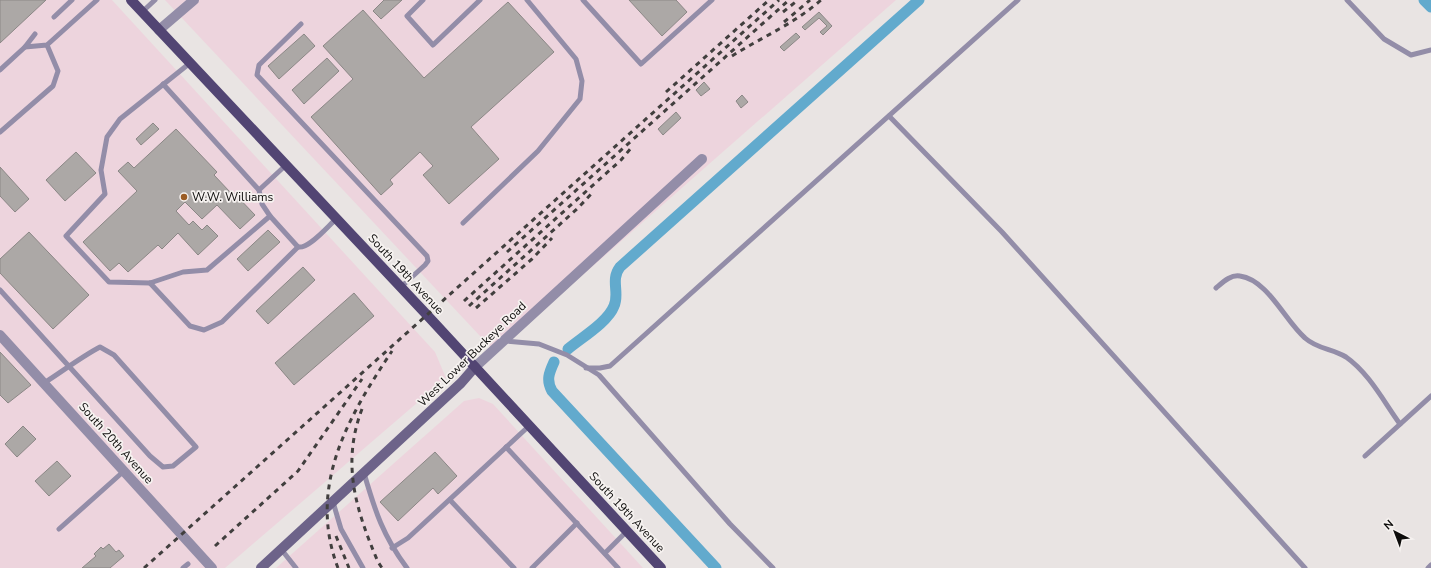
<svg xmlns="http://www.w3.org/2000/svg" width="1431" height="568" viewBox="0 0 1431 568" font-family="'Nunito Sans',sans-serif">
<style>
.industrial{fill:#edd4dd}
.lines{fill:none;stroke-linecap:round;stroke-linejoin:round}
.canal{stroke:#62aacd;stroke-width:11}
.building{fill:#aca8a6;stroke:#8b8786}
.lane{stroke:#938da8;stroke-width:5}
.street{stroke:#938da8;stroke-width:10}
.secondary{stroke:#6d6389;stroke-width:10}
.primary{stroke:#524573;stroke-width:10}
.rail{stroke:#413f3e;stroke-width:3;stroke-dasharray:5 5;stroke-linecap:butt}
.poi-dot{fill:#9b5c24;stroke:#f6f2f0;stroke-width:1.5}
.labels{text-anchor:middle;dominant-baseline:central;stroke-width:3.5;stroke-linejoin:round;paint-order:stroke}
.poi-label{font-size:12px;fill:#0d0c0b;stroke:#f6f2f0;text-anchor:start}
.street-label{font-size:12px;fill:#0d0c0b;stroke:#f6f2f0}
</style>
<rect width="100%" height="100%" fill="#e9e4e3"/>
<!-- industrial -->
<g class="industrial">
<polygon points="0,0 112,0 435,352 446,378 225,568 0,568"/>
<polygon points="165,0 896,0 495,352"/>
<polygon points="479,398 493,404 643,568 276,568 464,401"/>
</g>
<g class="lines">
<!-- canal -->
<g class="canal">
<polyline points="1424,0 1431,7"/>
<path d="M568,349C581,338 608,322 614,306C620,293 610,280 620,267L919,0"/>
<path d="M554,362C549,373 546,380 552,391L716,568"/>
</g>
</g>
<!-- building -->
<g class="building">
<polygon points="0,0 46,0 0,43"/>
<polygon points="384,0 402,0 381,19 373,11"/>
<polygon points="629,0 676,0 687,12 662,36"/>
<polygon points="508,2 554,52 471,127 499,159 449,204 423,175 433,166 420,152 390,180 393,184 381,195 311,117 353,79 323,46 363,10 424,78"/>
<polygon points="819,12 832,26 823,35 820,32 827,26 819,18 805,30 802,27"/>
<polygon points="796,33 800,37 784,51 780,47"/>
<polygon points="304,34 315,46 279,79 268,66"/>
<polygon points="327,58 339,71 304,104 292,90"/>
<polygon points="704,82 710,89 701,96 696,90"/>
<polygon points="742,95 748,102 741,108 736,101"/>
<polygon points="676,112 681,118 663,135 658,129"/>
<polygon points="153,123 159,129 141,145 136,139"/>
<polygon points="176,129 217,172 214,175 230,192 232,191 255,215 240,229 217,205 202,219 185,202 176,211 189,225 193,221 202,230 207,225 218,236 198,255 178,233 162,249 158,245 128,272 119,263 110,271 83,242 137,191 118,171 128,162 134,168"/>
<polygon points="76,152 96,173 65,201 46,180"/>
<polygon points="0,167 29,199 15,212 0,196"/>
<polygon points="268,230 280,242 248,271 237,259"/>
<polygon points="29,232 89,295 53,329 0,273 0,259"/>
<polygon points="303,267 315,280 268,324 256,311"/>
<polygon points="354,293 374,316 294,385 275,363"/>
<polygon points="0,352 31,385 8,403 0,395"/>
<polygon points="23,426 36,439 17,457 5,444"/>
<polygon points="435,452 457,476 438,494 433,488 398,521 380,502"/>
<polygon points="57,461 71,476 49,496 35,481"/>
<polygon points="109,544 116,552 119,550 124,556 110,568 82,568 96,556 94,554 101,547 103,549"/>
</g>
<g class="lines">
<!-- lane -->
<g class="lane">
<polyline points="423,0 407,16 433,45 480,0"/>
<polyline points="583,0 641,64 712,0"/>
<polyline points="1347,0 1384,39 1411,55 1431,50"/>
<polyline points="142,12 155,0"/>
<polyline points="54,17 72,0"/>
<polyline points="301,24 259,65 257,75 427,256 428,261 425,265 401,287"/>
<polyline points="35,34 25,47 47,45 97,0"/>
<polyline points="190,63 120,119 107,137 101,170 105,194 66,236 109,282 150,283 183,272 207,270 270,216 262,204 259,190 286,165"/>
<polyline points="0,70 25,47"/>
<polyline points="163,84 259,190"/>
<polyline points="889,116 1002,232 1305,568"/>
<polyline points="0,132 53,86 58,71 47,45"/>
<path d="M270,216L298,247C309,249 328,226 336,219"/>
<polyline points="463,223 538,151 580,99 582,81 576,59 527,0"/>
<polyline points="150,283 190,326 204,330 222,322 298,247"/>
<path d="M1216,288C1222,283 1231,274 1240,276C1268,280 1285,321 1305,338C1317,349 1333,349 1346,357C1369,373 1384,402 1400,424"/>
<path d="M0,290L150,456L163,467L173,466L196,447L114,355L100,347C81,357 63,371 44,383"/>
<polyline points="506,341 539,344 567,355 599,375 730,524 773,568"/>
<polyline points="586,368 600,368 610,366 1018,0"/>
<polyline points="506,447 618,568"/>
<polyline points="1365,456 1431,396"/>
<path d="M364,473C375,511 383,536 407,568"/>
<polyline points="450,500 514,568"/>
<polyline points="333,502 341,529 363,568"/>
<polyline points="59,529 124,471"/>
<polyline points="392,548 408,538 529,426"/>
<polyline points="281,549 296,568"/>
<polyline points="605,553 627,531"/>
<polyline points="183,568 188,564"/>
<polyline points="532,568 577,523"/>
<polyline points="1428,568 1431,565"/>
</g>
<!-- street -->
<g class="street">
<polyline points="159,30 194,0"/>
<polyline points="0,335 212,568"/>
<polyline points="475,367 702,159"/>
</g>
<!-- secondary -->
<polyline class="secondary" points="261,568 461,383 475,367"/>
<!-- primary -->
<polyline class="primary" points="131,0 427,315 661,568"/>
<!-- rail -->
<g class="rail">
<polyline points="783,12 798,0"/>
<polyline points="784,22 810,0"/>
<path d="M732,56C762,37 794,24 821,0"/>
<polyline points="666,92 769,0"/>
<polyline points="507,252 789,0"/>
<polyline points="464,301 621,160 632,147"/>
<polyline points="469,306 578,208 594,191"/>
<polyline points="476,308 532,259 552,238"/>
<path d="M362,409C341,464 356,510 378,562L382,568"/>
<polyline points="336,536 349,568"/>
<polyline points="215,546 298,471 362,379"/>
<polyline points="144,568 779,0"/>
<path d="M338,568C307,487 348,417 392,351"/>
</g>
</g>
<!-- markers -->
<circle class="poi-dot" cx="184" cy="197" r="4"/>
<g class="labels">
<!-- poi labels -->
<g class="poi-label">
<text x="192" y="197">W.W. Williams</text>
</g>
<!-- street labels -->
<g class="street-label">
<text transform="translate(406 274) rotate(47)">South 19th Avenue</text>
<text transform="translate(472 354) rotate(-44)">West Lower Buckeye Road</text>
<text transform="translate(116 443) rotate(48)">South 20th Avenue</text>
<text transform="translate(627 512) rotate(47)">South 19th Avenue</text>
</g>
</g>
<!-- north arrow -->
<g transform="translate(1395 532) rotate(318)" stroke="#f6f2f0" stroke-width="3" paint-order="stroke">
<path d="M0-3L7 15L0 10L-7 15Z" fill="#0d0c0b"/>
<text y="-6" font-size="11" font-weight="bold" text-anchor="middle" fill="#0d0c0b">N</text>
</g>
</svg>
